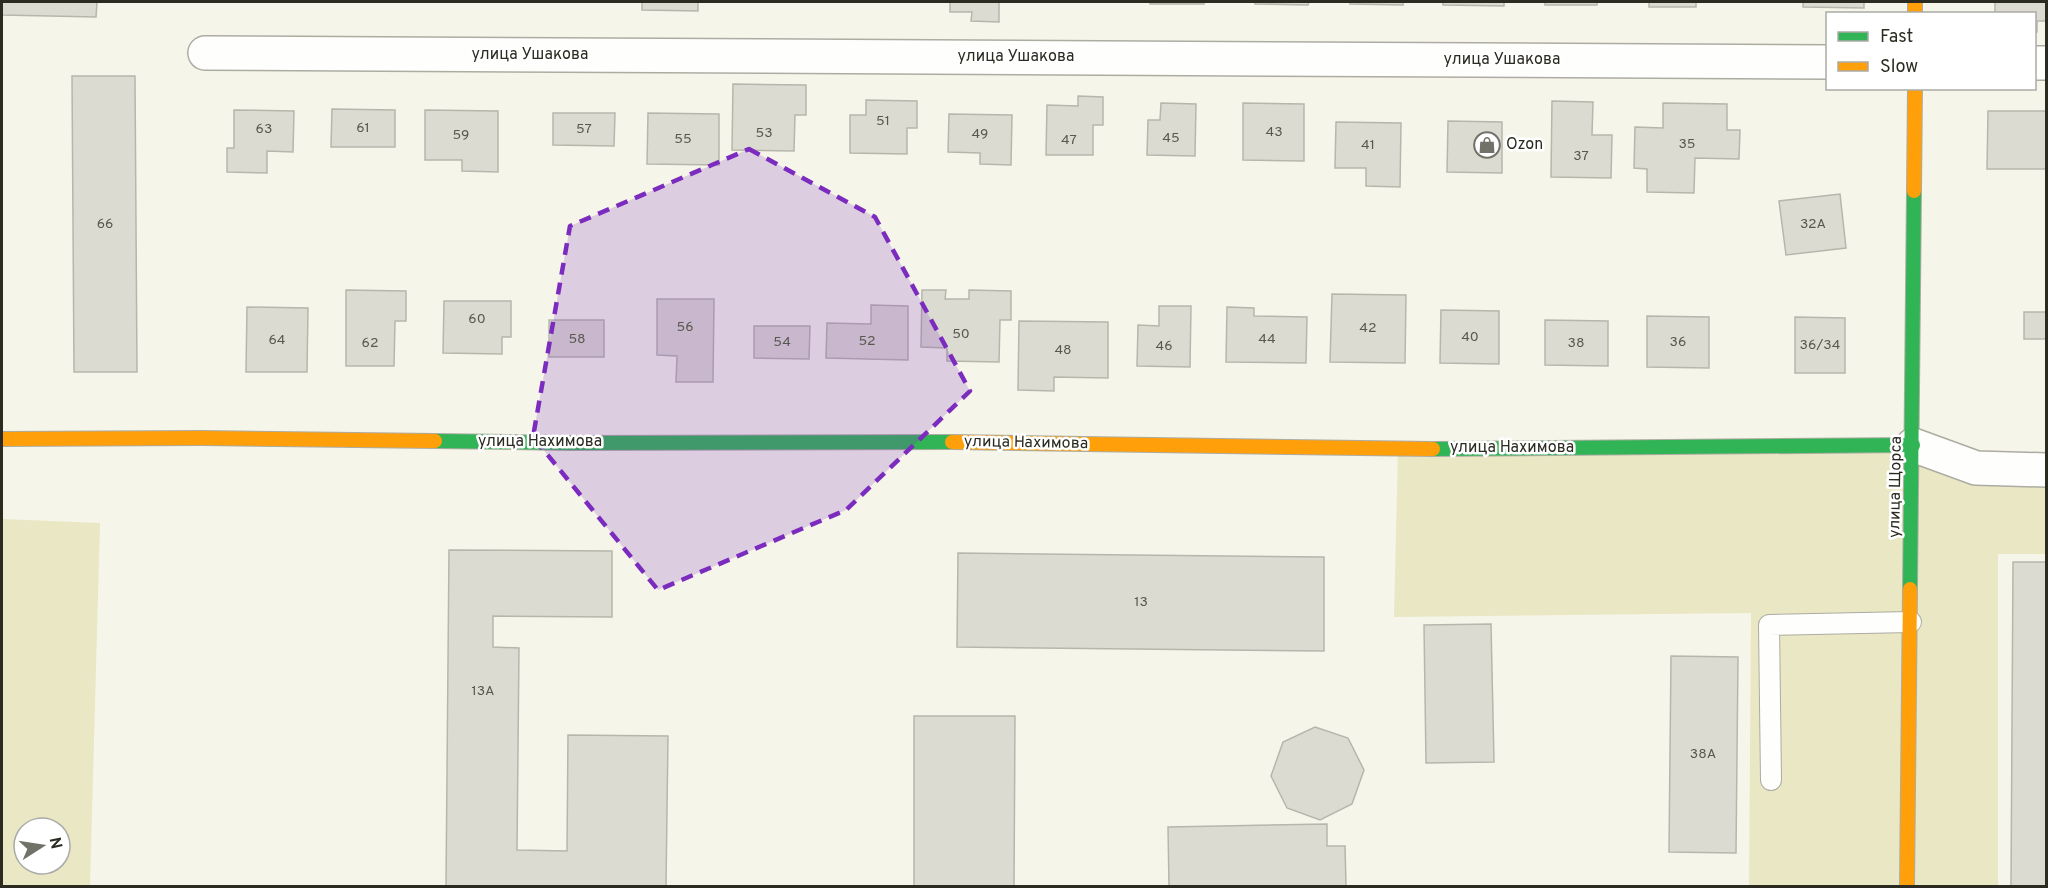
<svg xmlns="http://www.w3.org/2000/svg" width="2048" height="888" viewBox="0 0 2048 888" font-family="Overpass,sans-serif">
<style>
.green{fill:#eae7c4;fill-rule:evenodd}
.building{fill:#dcdbd1;stroke:#b7b6ad;stroke-width:1.5}
.lines{fill:none;stroke-linecap:round;stroke-linejoin:round}
.lane-casing{stroke:#adaca3;stroke-width:22}
.street-casing{stroke:#adaca3;stroke-width:36}
.fast-casing{stroke:#adaca3;stroke-width:16}
.slow-casing{stroke:#adaca3;stroke-width:16}
.lane{stroke:#fefefc;stroke-width:20}
.street{stroke:#fefefc;stroke-width:33}
.fast{stroke:#30b455;stroke-width:14}
.slow{stroke:#ff9f0a;stroke-width:14}
.marked{fill:#7b2cbf;fill-opacity:0.2;stroke:#7b2cbf;stroke-width:4.5;stroke-dasharray:12 8;stroke-linejoin:round}
.labels{text-anchor:middle;dominant-baseline:central;stroke-width:5;stroke-linejoin:round;paint-order:stroke}
.number-label{font-size:14px;fill:#58584f}
.street-label{font-size:16px;fill:#2b2b22;stroke:#fff}
.poi-label{font-size:16px;fill:#2b2b22;stroke:#fff;text-anchor:start}
</style>
<rect width="100%" height="100%" fill="#f6f5e9"/>
<!-- green -->
<g class="green">
<polygon points="1913,445 2046,470 2046,554 1998,554 1998,886 1749,886 1751,613 1394,617 1398,449"/>
<path d="M2,519L100,523L90,886H2ZM24,828H60V864H24Z"/>
</g>
<!-- building -->
<g class="building">
<polygon points="2,2 97,2 96,17 2,15"/>
<polygon points="642,2 698,2 698,11 642,10"/>
<polygon points="950,2 999,2 999,22 971,21 972,12 950,12"/>
<rect x="1150" y="2" width="54" height="2"/>
<polygon points="1255,2 1309,2 1308,5 1255,4"/>
<polygon points="1350,2 1403,2 1403,5 1350,4"/>
<polygon points="1443,2 1504,2 1504,6 1443,5"/>
<rect x="1545" y="2" width="52" height="3"/>
<rect x="1649" y="2" width="47" height="5"/>
<polygon points="1803,2 1864,2 1864,8 1803,7"/>
<polygon points="1995,2 2046,2 2046,21 2037,21 2037,32 2034,32 2034,14 1995,14"/>
<polygon points="72,76 135,76 137,372 74,372"/>
<polygon points="733,84 806,85 806,115 795,115 794,151 732,150"/>
<polygon points="1078,96 1103,97 1103,125 1093,125 1093,155 1046,155 1047,105 1078,106"/>
<polygon points="866,100 917,101 917,128 907,128 907,154 850,153 850,115 866,115"/>
<polygon points="1552,101 1593,102 1592,135 1612,135 1611,178 1551,177"/>
<polygon points="1161,103 1196,104 1195,156 1147,155 1148,120 1160,120"/>
<polygon points="1243,103 1304,104 1304,161 1243,160"/>
<polygon points="1663,103 1727,104 1727,130 1740,130 1739,159 1695,158 1694,193 1647,192 1647,169 1634,168 1635,127 1663,128"/>
<polygon points="332,109 395,110 395,147 331,147"/>
<polygon points="234,110 294,111 293,152 267,151 267,173 227,172 227,148 234,148"/>
<polygon points="425,110 498,111 498,172 462,171 462,160 425,160"/>
<polygon points="1988,111 2046,111 2046,169 1987,169"/>
<polygon points="553,113 615,113 614,146 553,145"/>
<polygon points="648,113 719,114 719,165 647,164"/>
<polygon points="949,114 1012,115 1011,165 980,164 980,153 948,152"/>
<polygon points="1448,121 1502,122 1502,173 1447,172"/>
<polygon points="1336,122 1401,123 1400,187 1366,186 1366,168 1335,168"/>
<polygon points="1840,194 1846,248 1786,255 1779,201"/>
<polygon points="346,290 406,291 406,321 395,321 394,366 346,366"/>
<polygon points="922,290 946,290 945,299 969,299 969,290 1011,291 1011,320 1000,320 999,362 947,361 947,348 921,347"/>
<polygon points="1332,294 1406,295 1405,363 1330,362"/>
<polygon points="657,299 714,299 713,382 676,382 677,356 657,355"/>
<polygon points="444,301 511,301 511,337 502,337 502,354 443,353"/>
<polygon points="871,305 908,306 908,360 826,358 827,323 871,324"/>
<polygon points="1159,306 1191,306 1190,367 1137,366 1138,325 1159,326"/>
<polygon points="247,307 308,308 307,372 246,372"/>
<polygon points="1227,307 1254,308 1254,316 1307,317 1306,363 1226,362"/>
<polygon points="1441,310 1499,311 1499,364 1440,363"/>
<rect x="2024" y="312" width="22" height="27"/>
<polygon points="1647,316 1709,317 1709,368 1647,367"/>
<polygon points="1795,317 1845,318 1845,373 1795,373"/>
<rect x="549" y="320" width="55" height="37"/>
<polygon points="1545,320 1608,321 1608,366 1545,365"/>
<polygon points="1019,321 1108,322 1108,378 1054,377 1054,391 1018,390"/>
<polygon points="754,326 810,326 809,359 754,358"/>
<polygon points="449,550 612,551 612,617 493,616 493,647 519,648 517,850 567,851 568,735 668,736 666,886 446,886"/>
<polygon points="958,553 1324,557 1324,651 957,647"/>
<polygon points="2013,562 2046,562 2046,886 2011,886"/>
<polygon points="1491,624 1494,762 1426,763 1424,625"/>
<polygon points="1671,656 1738,657 1736,853 1669,852"/>
<polygon points="914,716 1015,716 1014,886 914,886"/>
<polygon points="1315,727 1348,738 1364,770 1352,804 1320,820 1287,808 1271,776 1283,742"/>
<polygon points="1327,824 1327,846 1345,846 1346,886 1169,886 1168,827"/>
</g>
<g class="lines">
<!-- lane casing -->
<g class="lane-casing">
<polyline id="lane" points="1771,780 1769,625 1911,622"/>
</g>
<!-- street casing -->
<g class="street-casing">
<g id="street">
<polyline points="205,53 1828,62"/>
<polyline points="2034,63 2046,63"/>
<polyline points="1913,445 1976,468 2046,470"/>
</g>
</g>
<!-- fast casing -->
<g class="fast-casing">
<g id="fast">
<polyline points="435,441 570,443 952,442"/>
<polyline points="1433,449 1913,445"/>
<polyline points="1910,589 1914,191"/>
</g>
</g>
<!-- slow casing -->
<g class="slow-casing">
<g id="slow">
<polyline points="1915,2 1915,14"/>
<polyline points="1914,191 1915,88"/>
<polyline points="2,439 201,438 435,441"/>
<polyline points="952,442 1433,449"/>
<polyline points="1907,886 1910,589"/>
</g>
</g>
<!-- lane -->
<use href="#lane" class="lane"/>
<!-- street -->
<use href="#street" class="street"/>
<!-- fast -->
<use href="#fast" class="fast"/>
<!-- slow -->
<use href="#slow" class="slow"/>
</g>
<!-- marked area -->
<path class="marked" d="M749,149L875,217L970,391L846,510L658,590L533,437L570,226Z"/>
<!-- icons -->
<defs>
<g id="shop-ring" transform="scale(1.35)"><circle r="9.5" fill="#fff" stroke="#727268" stroke-width="1.5"/><path d="M-5-2.5h2.3a2.7 3.5 0 0 1 5.4 0H5L5.5 6h-11ZM-1.5-2.5h3a1.5 2.3 0 0 0-3 0Z" fill="#727268"/></g>
</defs>
<g fill-rule="evenodd">
<use href="#shop-ring" x="1487" y="145"/>
</g>
<g class="labels">
<!-- number labels -->
<g class="number-label">
<text x="883" y="121">51</text>
<text x="363" y="128">61</text>
<text x="264" y="129">63</text>
<text x="584" y="129">57</text>
<text x="1274" y="132">43</text>
<text x="764" y="133">53</text>
<text x="980" y="134">49</text>
<text x="461" y="135">59</text>
<text x="1171" y="138">45</text>
<text x="683" y="139">55</text>
<text x="1069" y="140">47</text>
<text x="1687" y="144">35</text>
<text x="1368" y="145">41</text>
<text x="1581" y="156">37</text>
<text x="105" y="224">66</text>
<text x="1813" y="224">32А</text>
<text x="477" y="319">60</text>
<text x="685" y="327">56</text>
<text x="1368" y="328">42</text>
<text x="961" y="334">50</text>
<text x="1470" y="337">40</text>
<text x="577" y="339">58</text>
<text x="1267" y="339">44</text>
<text x="277" y="340">64</text>
<text x="867" y="341">52</text>
<text x="782" y="342">54</text>
<text x="1678" y="342">36</text>
<text x="370" y="343">62</text>
<text x="1576" y="343">38</text>
<text x="1820" y="345">36/34</text>
<text x="1164" y="346">46</text>
<text x="1063" y="350">48</text>
<text x="1141" y="602">13</text>
<text x="483" y="691">13А</text>
<text x="1703" y="754">38А</text>
</g>
<!-- street labels -->
<g class="street-label">
<text x="530" y="55">улица Ушакова</text>
<text x="1016" y="57">улица Ушакова</text>
<text x="1502" y="60">улица Ушакова</text>
<text x="540" y="442">улица Нахимова</text>
<text transform="translate(1026 443) rotate(1)">улица Нахимова</text>
<text x="1512" y="448">улица Нахимова</text>
<text transform="translate(1896 487) rotate(-89)">улица Щорса</text>
</g>
<!-- poi labels -->
<g class="poi-label">
<text x="1506" y="145">Ozon</text>
</g>
</g>
<!-- border -->
<rect width="2048" height="888" fill="none" stroke="#2b2b22" stroke-width="6"/>
<!-- legend -->
<rect x="1826" y="12" width="210" height="78" fill="#ffffff" stroke="#aaaaa7" stroke-width="1.5"/>
<rect x="1838" y="32" width="30" height="9" fill="#30b455" stroke="#aaaaa7" stroke-width="1.5"/>
<text x="1880" y="42" font-size="18" fill="#2b2b22">Fast</text>
<rect x="1838" y="62" width="30" height="9" fill="#ff9f0a" stroke="#aaaaa7" stroke-width="1.5"/>
<text x="1880" y="72" font-size="18" fill="#2b2b22">Slow</text>
<!-- north arrow -->
<g transform="translate(42 846) rotate(78)"><circle r="28" fill="#ffffff" stroke="#aaaaa7" stroke-width="1.5"/>
<path d="M0-4.5L10 22L0 15L-10 22Z" fill="#727268"/>
<text y="-9" font-size="16" font-weight="bold" text-anchor="middle" fill="#2b2b22">N</text>
</g>
</svg>
